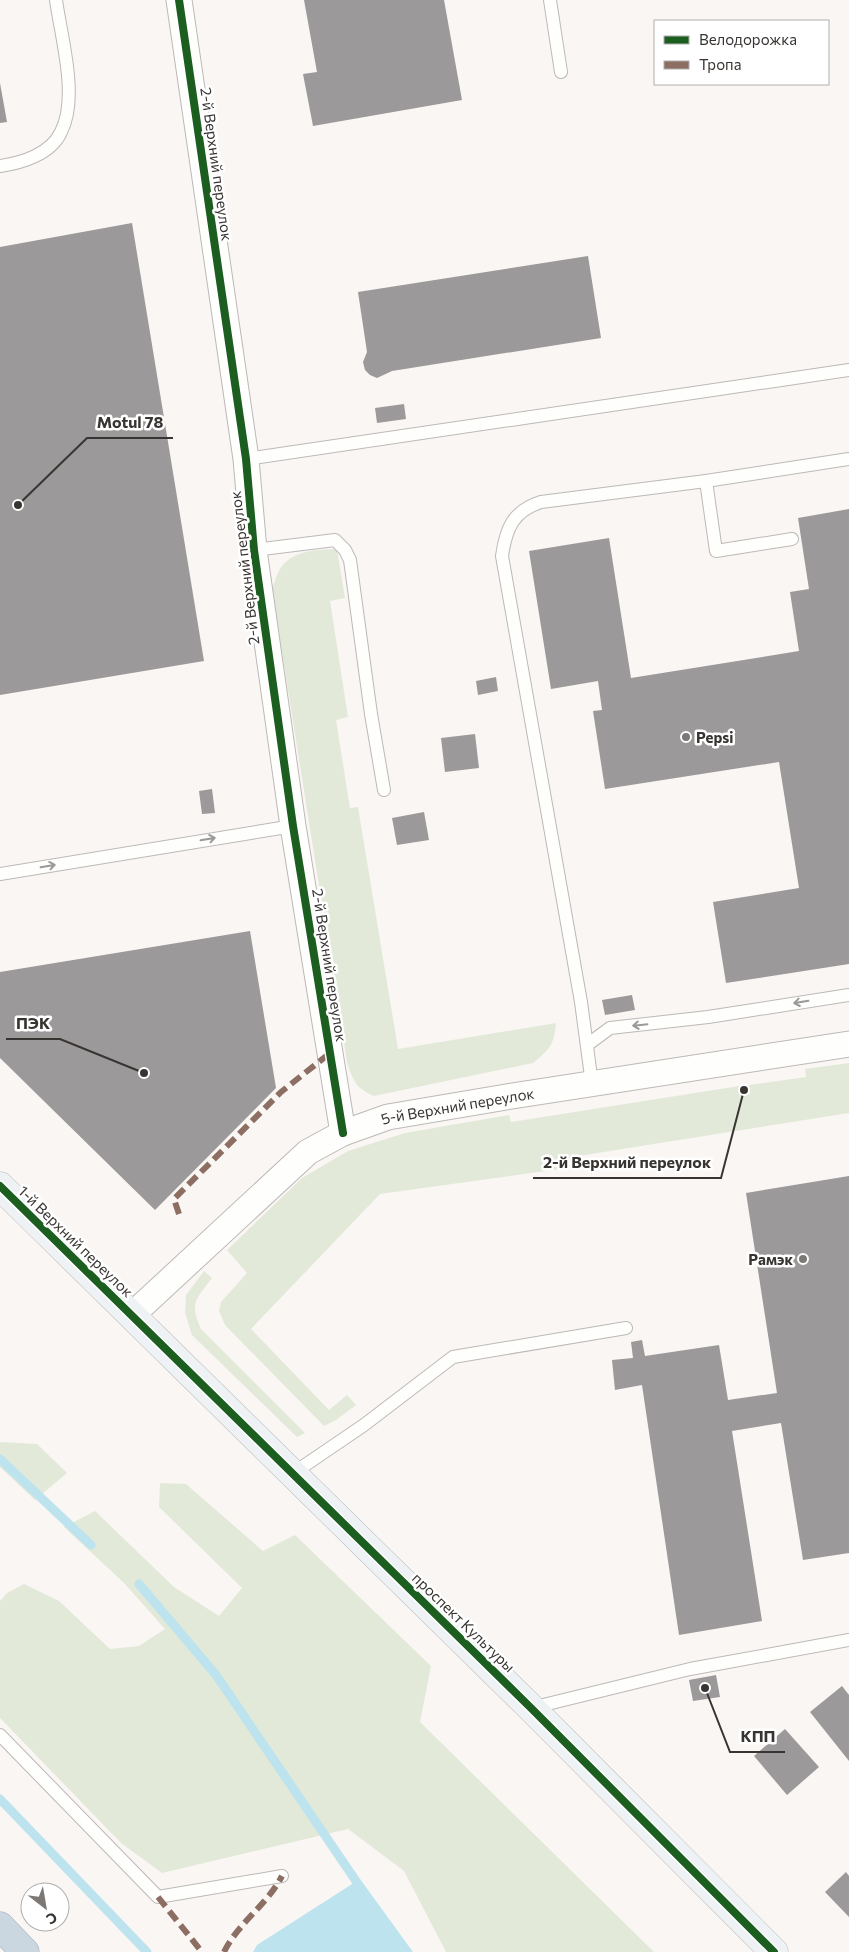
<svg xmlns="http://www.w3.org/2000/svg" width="849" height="1952" viewBox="0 0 849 1952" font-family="Commissioner,sans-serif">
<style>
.green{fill:#e3e9d9}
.water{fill:#bce3ee}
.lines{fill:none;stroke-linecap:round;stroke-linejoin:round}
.stream{stroke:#bce3ee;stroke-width:9}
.building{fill:#9b9999}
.lane-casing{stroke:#bcb9b8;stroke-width:14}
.street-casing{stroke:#bcb9b8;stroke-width:27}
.secondary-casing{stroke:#bcb9b8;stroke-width:29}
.highway-casing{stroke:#9faab5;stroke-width:29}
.lane{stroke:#fefefd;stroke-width:12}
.street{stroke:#fefefd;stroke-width:25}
.secondary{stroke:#eef2f5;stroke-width:28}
.highway{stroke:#cad6e0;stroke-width:28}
.quiet{stroke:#8d6e63;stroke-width:6;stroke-dasharray:12 6;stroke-linecap:butt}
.cycleway-casing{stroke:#fff;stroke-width:11}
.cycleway{stroke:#1b5e20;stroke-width:8}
.oneway{stroke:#9b9998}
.poi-dot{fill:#7c7876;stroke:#fff;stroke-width:2}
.labels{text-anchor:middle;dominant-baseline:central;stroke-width:5;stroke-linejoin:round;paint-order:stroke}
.street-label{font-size:15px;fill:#383432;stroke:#fff}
.poi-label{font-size:15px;font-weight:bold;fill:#383432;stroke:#fff;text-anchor:start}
.leader{fill:none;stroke:#383432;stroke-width:2}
.callout-dot{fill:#383432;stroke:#fff;stroke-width:2}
.callout-label{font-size:16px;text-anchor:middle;font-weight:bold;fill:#383432;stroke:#fff;stroke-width:5;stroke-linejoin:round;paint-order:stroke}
</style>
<rect width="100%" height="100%" fill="#faf6f4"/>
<!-- green -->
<g class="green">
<path d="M337,549L345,598L330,601L348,717L336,720L350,808L358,807L398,1049L556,1023C554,1045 550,1049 533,1063L374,1096C355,1088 353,1080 347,1062L272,589C274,583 276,576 279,571C290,550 316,550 337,549Z"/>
<polygon points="849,1063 849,1113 566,1158 567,1168 380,1194 251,1329 329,1410 347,1395 356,1405 336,1420 324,1426 225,1325 219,1311 221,1302 247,1273 227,1250 302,1178 348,1151 405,1133 509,1115 511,1122 739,1086 740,1095 750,1094 749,1085 806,1077 805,1069"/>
<path d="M204,1271L212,1278C196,1300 189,1302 201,1329L305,1433L297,1437L192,1335L185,1313L186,1295Z"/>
<polygon points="0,1442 37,1444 67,1473 35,1500 0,1467"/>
<polygon points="160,1483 186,1484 263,1551 295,1535 431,1666 420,1722 654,1952 446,1952 404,1871 348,1829 162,1873 121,1843 0,1718 0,1601 7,1593 24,1584 59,1601 110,1649 139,1646 165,1629 124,1583 64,1527 95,1511 174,1587 219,1616 242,1588 159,1507"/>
</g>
<!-- water -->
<polygon class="water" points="360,1879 413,1952 253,1952 257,1945"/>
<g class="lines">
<!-- stream -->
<g class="stream">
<polyline points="0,1459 91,1545"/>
<polyline points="139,1584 216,1675 356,1881 358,1892"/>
<polyline points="0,1799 147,1952"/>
</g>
</g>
<!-- building -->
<g class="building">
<polygon points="304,0 444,0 462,100 313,126 303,74 317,72"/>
<polygon points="0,83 7,122 0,123"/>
<polygon points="132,223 204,661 0,695 0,247"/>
<polygon points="588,256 601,338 392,371 377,378 370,375 365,370 363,362 367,352 358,292"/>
<polygon points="404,404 406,419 377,423 375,408"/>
<polygon points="849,509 849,964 726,983 713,902 799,888 779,762 605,789 593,711 602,710 598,681 551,689 529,551 609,538 631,678 799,651 790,592 809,589 798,518"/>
<polygon points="496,677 498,691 478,695 476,681"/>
<polygon points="475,734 479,768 445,772 441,738"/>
<polygon points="212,789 215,813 202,814 199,791"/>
<polygon points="424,812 429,840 397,845 392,818"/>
<polygon points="250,931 276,1088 155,1210 0,1058 0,972"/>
<polygon points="632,995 635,1010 605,1015 602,1000"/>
<polygon points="849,1176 849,1553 803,1560 781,1423 732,1431 762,1621 679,1635 642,1385 615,1390 612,1360 633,1358 631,1342 642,1340 645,1356 719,1345 728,1400 777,1393 746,1193"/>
<polygon points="716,1675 720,1697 693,1701 689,1680"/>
<polygon points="842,1686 849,1695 849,1761 810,1712"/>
<polygon points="785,1729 819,1767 787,1795 754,1756"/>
<polygon points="846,1872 849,1876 849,1917 825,1892"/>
</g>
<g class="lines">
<!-- lane casing -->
<g class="lane-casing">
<g id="lane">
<polyline points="550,0 561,72"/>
<path d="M0,166C22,163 51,154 61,132C79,97 61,37 56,0"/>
<polyline points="246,459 849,370"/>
<polyline points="706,481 716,551 792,539"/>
<polyline points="254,550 335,540 345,550 350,560 371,714 384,790"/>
<polyline points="0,874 293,826"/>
<polyline points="587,1045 610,1028 708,1017 849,995"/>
<path d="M592,1084L581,1002L502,556C506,528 513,511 541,502L706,481L849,459"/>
<polyline points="292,1474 364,1425 453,1357 626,1328"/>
<polyline points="531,1708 690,1669 849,1640"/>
<polyline points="0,1735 158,1897 282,1876"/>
</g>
</g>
<!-- street casing -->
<g class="street-casing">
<g id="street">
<polyline points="179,0 246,459 254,550 293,826 343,1133"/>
<path id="s1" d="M132,1315L308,1152L343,1133L388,1117L512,1096L849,1044"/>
</g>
</g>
<!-- secondary casing -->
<g class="secondary-casing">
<polyline id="secondary" points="0,1186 531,1708 774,1952"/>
</g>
<!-- highway casing -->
<g class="highway-casing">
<polyline id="highway" points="0,1926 25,1952"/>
</g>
<!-- lane -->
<use href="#lane" class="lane"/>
<!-- street -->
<use href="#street" class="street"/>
<!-- secondary -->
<use href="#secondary" class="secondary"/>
<!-- highway -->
<use href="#highway" class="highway"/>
<!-- quiet -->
<g class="quiet">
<polyline points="179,1214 174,1199 281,1092 330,1053"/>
<polyline points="158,1897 202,1952"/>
<path d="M224,1952C238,1923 267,1905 282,1876"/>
</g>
<!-- cycleway casing -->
<g class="cycleway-casing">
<g id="cycleway">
<polyline points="179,0 246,459 254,550 293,826 343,1133"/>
<polyline points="0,1186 531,1708 774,1952"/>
</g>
</g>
<!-- cycleway -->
<use href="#cycleway" class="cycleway"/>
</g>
<!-- one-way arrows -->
<defs><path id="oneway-shaft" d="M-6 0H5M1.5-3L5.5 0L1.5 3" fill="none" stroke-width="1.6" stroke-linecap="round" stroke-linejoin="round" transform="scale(1.25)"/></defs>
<g class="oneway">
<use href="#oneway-shaft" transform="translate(208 839) rotate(-10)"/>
<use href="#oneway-shaft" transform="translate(48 866) rotate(-10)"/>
<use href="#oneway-shaft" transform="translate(801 1002) rotate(171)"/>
<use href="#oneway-shaft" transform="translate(640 1025) rotate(174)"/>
</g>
<!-- markers -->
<g class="poi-dot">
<circle cx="686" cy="737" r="5"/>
<circle cx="803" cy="1259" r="5"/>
</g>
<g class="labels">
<!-- street labels -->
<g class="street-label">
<text transform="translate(217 164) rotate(82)">2-й Верхний переулок</text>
<text transform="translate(244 568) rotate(-97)">2-й Верхний переулок</text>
<text transform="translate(330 965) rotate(81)">2-й Верхний переулок</text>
<text stroke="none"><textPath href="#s1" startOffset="398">5-й Верхний переулок</textPath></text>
<text transform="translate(76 1241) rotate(44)">1-й Верхний переулок</text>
<text transform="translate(464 1622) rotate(44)">проспект Культуры</text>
</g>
<!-- poi labels -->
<g class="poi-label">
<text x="696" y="737">Pepsi</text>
<text x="793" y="1259" text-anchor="end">Рамэк</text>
</g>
</g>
<!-- callouts -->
<path class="leader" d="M18 505L87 438H173M144 1073L60 1039H6M744 1090L721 1178H533M705 1688L730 1752H785"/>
<g class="callout-dot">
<circle cx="18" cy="505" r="5"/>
<circle cx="144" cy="1073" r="5"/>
<circle cx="744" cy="1090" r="5"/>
<circle cx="705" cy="1688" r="5"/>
</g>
<g class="callout-label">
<text x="130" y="428">Motul 78</text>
<text x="33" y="1029">ПЭК</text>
<text x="627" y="1168">2-й Верхний переулок</text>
<text x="758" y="1742">КПП</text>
</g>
<!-- legend -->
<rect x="654" y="20" width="175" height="65" fill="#ffffff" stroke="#afaead"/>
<rect x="664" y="36" width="25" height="8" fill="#1b5e20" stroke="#afaead"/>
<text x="699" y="45" font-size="15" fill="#383432">Велодорожка</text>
<rect x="664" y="61" width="25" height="8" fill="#8d6e63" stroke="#afaead"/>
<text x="699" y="70" font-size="15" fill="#383432">Тропа</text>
<!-- north arrow -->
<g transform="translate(45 1907) rotate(149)"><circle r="24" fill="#ffffff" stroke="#afaead"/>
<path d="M0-4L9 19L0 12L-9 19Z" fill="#7c7876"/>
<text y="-8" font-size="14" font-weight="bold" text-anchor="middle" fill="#383432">С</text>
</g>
</svg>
